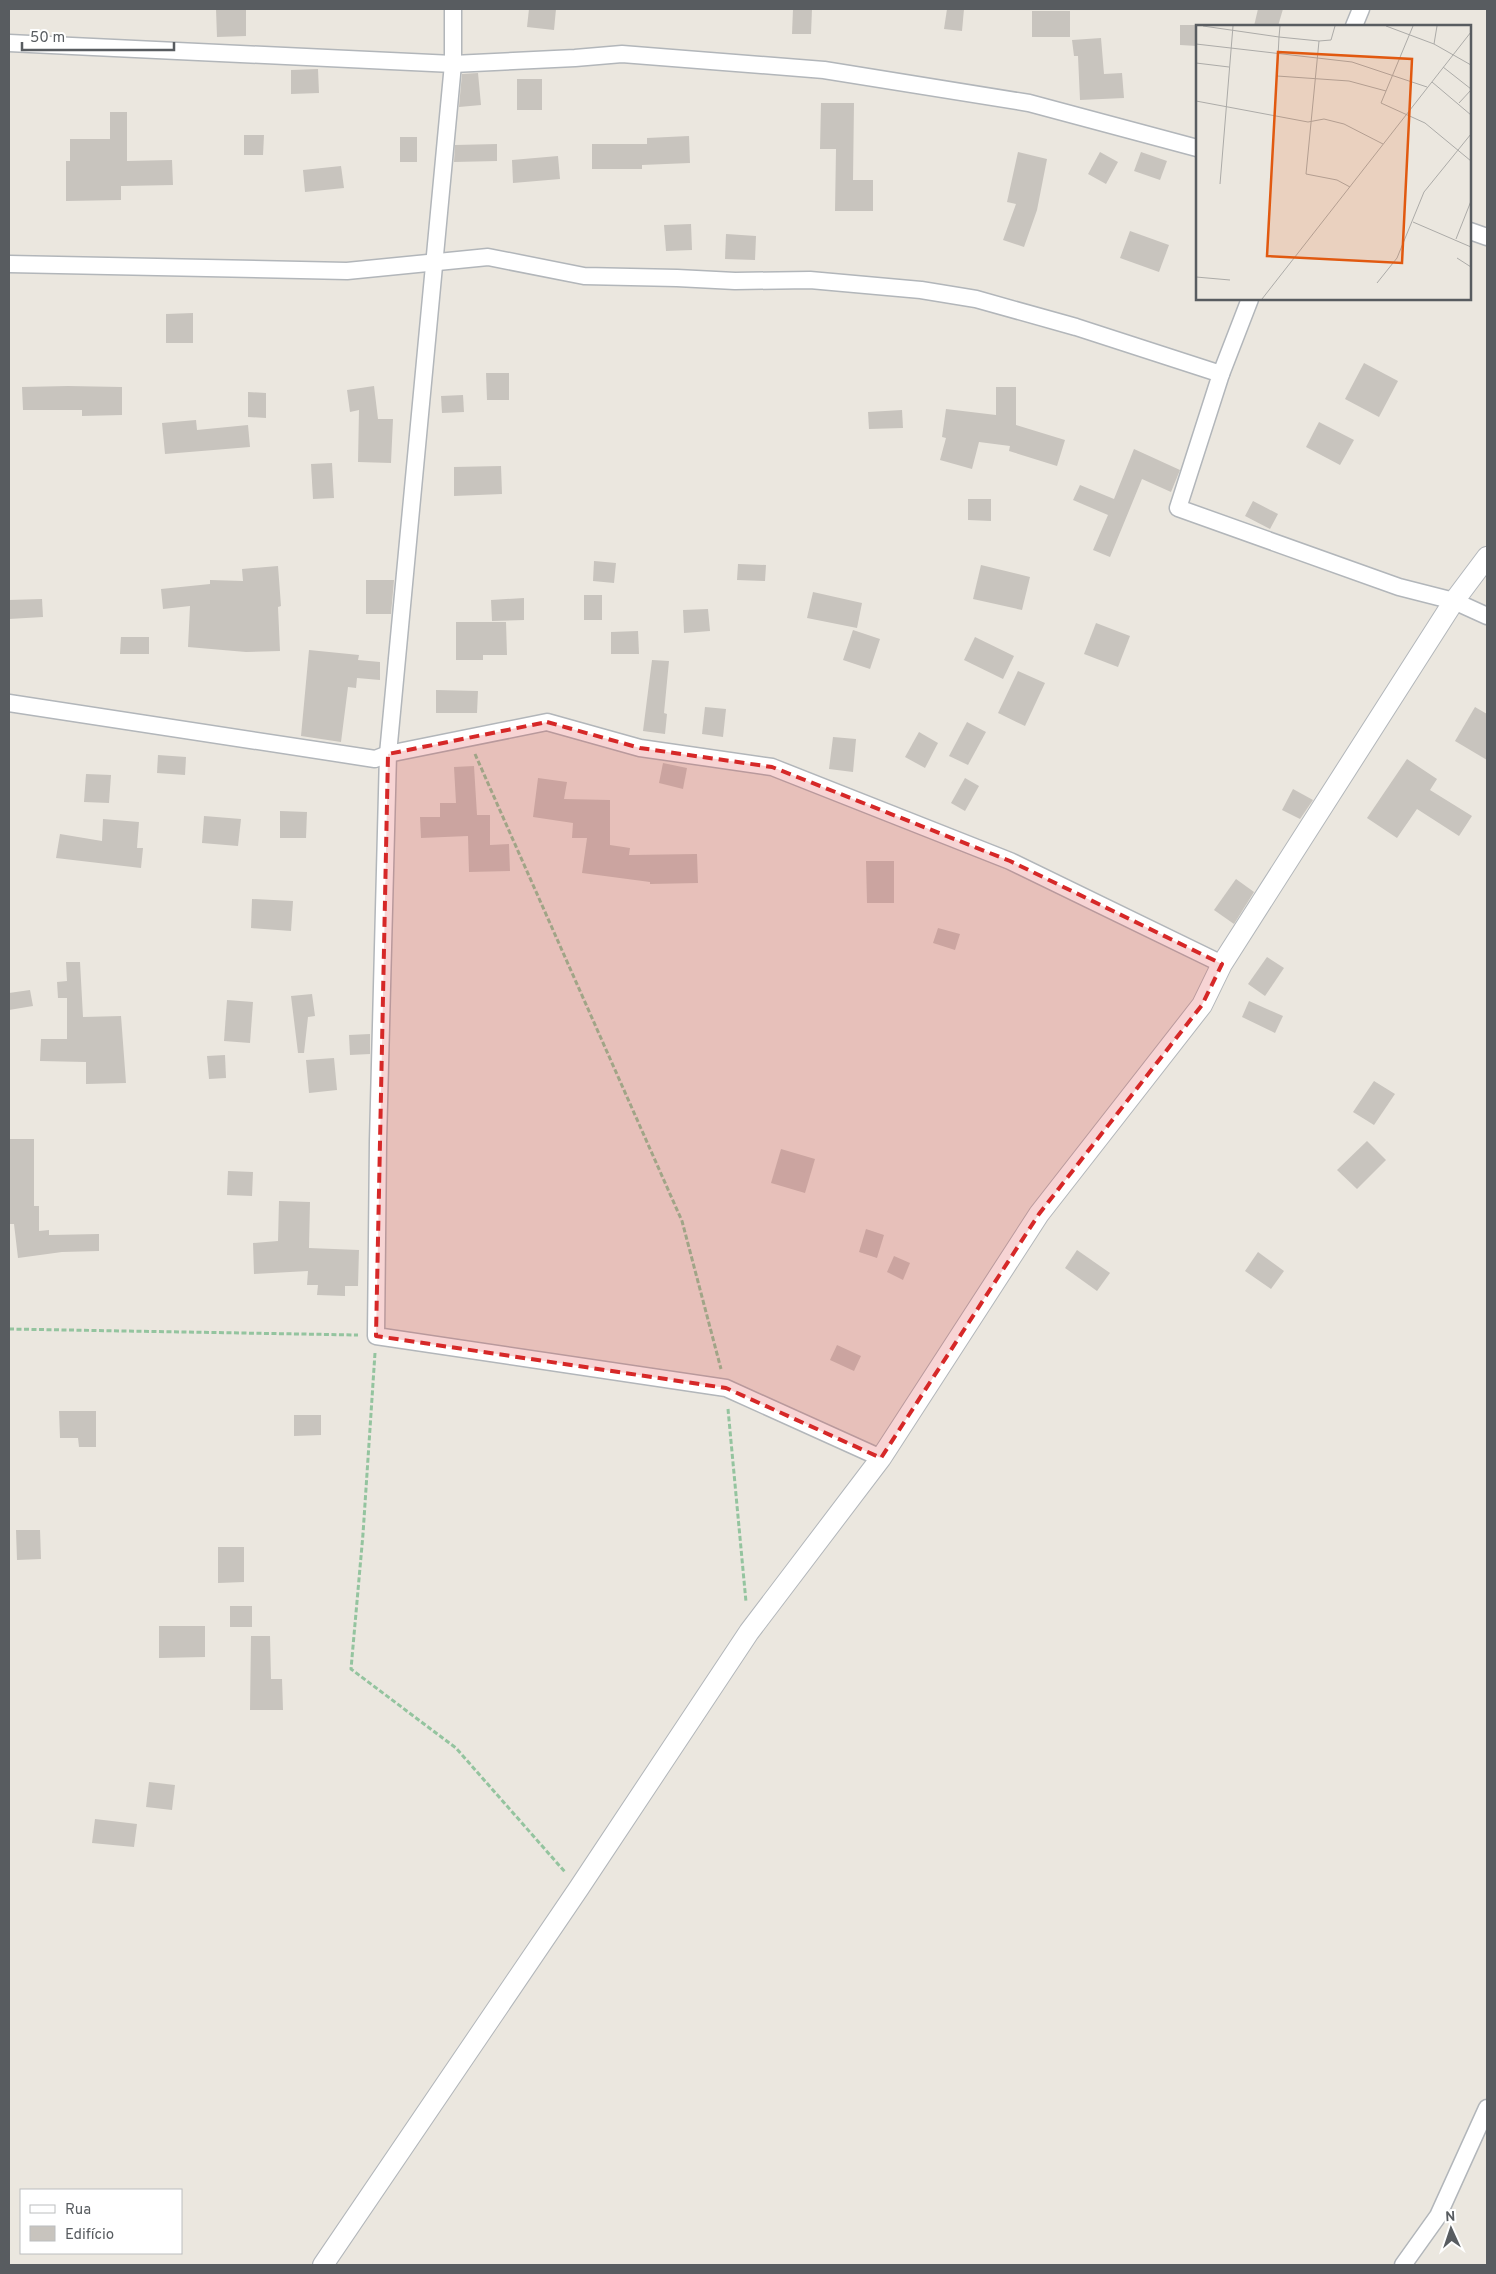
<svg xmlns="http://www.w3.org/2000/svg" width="1496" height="2274" viewBox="0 0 1496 2274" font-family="Overpass,sans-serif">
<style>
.building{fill:#c8c4be}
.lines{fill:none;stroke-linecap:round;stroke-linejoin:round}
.minor-casing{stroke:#b2b6ba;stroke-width:19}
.tertiary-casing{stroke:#b2b6ba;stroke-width:22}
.path{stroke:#94c49f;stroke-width:3;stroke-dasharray:5 2.5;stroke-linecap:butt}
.minor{stroke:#fff;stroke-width:16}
.tertiary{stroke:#fff;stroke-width:20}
.marked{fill:#d62828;fill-opacity:0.2;stroke:#d62828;stroke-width:4;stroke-dasharray:10 6;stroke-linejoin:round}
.inset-road{fill:none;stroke:#acaba8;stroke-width:1}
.view{fill:#e15910;fill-opacity:0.15;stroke:#e15910;stroke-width:2.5}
.inset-edge{fill:none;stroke:#585c60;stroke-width:2.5}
</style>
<rect width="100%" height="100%" fill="#ebe7df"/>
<!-- building -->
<g class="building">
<polygon points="216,9 246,9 246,36 217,37"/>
<polygon points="529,9 556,9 554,30 527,27"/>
<polygon points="793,9 812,9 811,34 792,34"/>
<polygon points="947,9 964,9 962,31 944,29"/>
<polygon points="1258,9 1283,9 1278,26 1254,26"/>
<rect x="1032" y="11" width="38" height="26"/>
<polygon points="1180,25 1197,25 1197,46 1180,45"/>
<polygon points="1101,38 1104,74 1122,73 1124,98 1080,100 1078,56 1074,56 1072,40"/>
<polygon points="318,69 319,93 291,94 291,70"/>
<polygon points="478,73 481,105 459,107 462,74"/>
<rect x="517" y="79" width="25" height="31"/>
<polygon points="821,103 854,103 853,180 873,180 873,211 835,211 836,149 820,149"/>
<polygon points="110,112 127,112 127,161 172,160 173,185 121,186 121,200 66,201 66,161 70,161 70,139 110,139"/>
<polygon points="244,135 264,135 263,155 244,155"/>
<polygon points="689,136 690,163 642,165 642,169 592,169 592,144 647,144 647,138"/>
<rect x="400" y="137" width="17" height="25"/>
<polygon points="497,144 497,161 454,162 455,145"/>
<polygon points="1018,152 1047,159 1037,210 1024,247 1003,240 1016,204 1007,202"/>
<polygon points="1100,152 1118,162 1106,184 1088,174"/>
<polygon points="1141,152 1167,161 1160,180 1134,171"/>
<polygon points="558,156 560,179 513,183 512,160"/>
<polygon points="341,166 344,188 305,192 303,170"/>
<polygon points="691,224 692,250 666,251 664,225"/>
<polygon points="1130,231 1169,245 1159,272 1120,258"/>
<polygon points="726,234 756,236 755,260 725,259"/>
<polygon points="193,313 193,343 166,343 166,314"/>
<polygon points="1364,363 1398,381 1379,417 1345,399"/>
<polygon points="486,373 509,373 509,400 487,400"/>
<polygon points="68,386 122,387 122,415 82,416 82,410 23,410 22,387"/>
<polygon points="374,386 378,419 393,419 391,463 358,462 359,410 350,412 347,390"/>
<polygon points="996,387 1016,387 1016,425 1065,440 1057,466 1009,451 1010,446 979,442 972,469 940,460 946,438 942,437 946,409 996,415"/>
<polygon points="248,392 266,393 266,418 248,417"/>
<polygon points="463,395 464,412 442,413 441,396"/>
<polygon points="902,410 903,428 869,429 868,412"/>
<polygon points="196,420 197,430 248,425 250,447 165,454 162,423"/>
<polygon points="1319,422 1354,440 1340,465 1306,447"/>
<polygon points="1134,449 1180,470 1171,492 1142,479 1110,557 1093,550 1108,515 1073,500 1080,485 1114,499"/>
<polygon points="332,463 334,498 313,499 311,464"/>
<polygon points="501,466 502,494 454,496 454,467"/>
<polygon points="968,499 991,499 991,521 968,520"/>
<polygon points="1253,501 1278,514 1270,529 1245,516"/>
<polygon points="594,561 616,563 614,583 593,581"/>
<polygon points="738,564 766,565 765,581 737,580"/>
<polygon points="981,565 1030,577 1022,610 973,599"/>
<polygon points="278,566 281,606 278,607 280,651 246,652 188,647 190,606 163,609 161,589 210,584 210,580 243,581 242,569"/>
<polygon points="366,580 394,580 391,614 366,614"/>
<polygon points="813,592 862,603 857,628 807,618"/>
<rect x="584" y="595" width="18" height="25"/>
<polygon points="524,598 524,620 492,621 491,600"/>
<polygon points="42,599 43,617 9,619 9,600"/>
<polygon points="708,609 710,631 684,633 683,610"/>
<polygon points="456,622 506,622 507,655 483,655 483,660 456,660"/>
<polygon points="1096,623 1130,636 1118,667 1084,654"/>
<polygon points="853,630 880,639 870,669 843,660"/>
<polygon points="638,631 639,654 611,654 611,632"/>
<polygon points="121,637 149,637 149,654 120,654"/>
<polygon points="975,637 1014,656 1003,679 964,660"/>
<polygon points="309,650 359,655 358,660 380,662 380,680 357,678 356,688 348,687 341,742 301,736"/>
<polygon points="652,660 669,661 664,713 667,714 665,734 643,731"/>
<polygon points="1018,671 1045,683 1025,726 998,713"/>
<polygon points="436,690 478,691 477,713 436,713"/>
<polygon points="705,707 726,709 723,737 702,734"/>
<polygon points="1475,707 1487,714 1487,760 1455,741"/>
<polygon points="967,722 986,732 968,765 949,756"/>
<polygon points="919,732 938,743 925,768 905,757"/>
<polygon points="833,737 856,739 853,772 829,769"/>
<polygon points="158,755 186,757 185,775 157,773"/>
<polygon points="1407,759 1437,779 1430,790 1472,816 1459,836 1417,809 1397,838 1367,818"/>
<polygon points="663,763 687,768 683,789 659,783"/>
<polygon points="474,766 477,815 490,815 490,845 509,844 510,871 469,872 468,836 421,838 420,817 440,817 440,803 456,803 454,767"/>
<polygon points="86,774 111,775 109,803 84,802"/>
<polygon points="538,778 567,782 564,799 610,800 610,845 630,848 629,855 697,854 698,883 650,884 650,882 582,873 587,838 572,838 573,823 533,817"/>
<polygon points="965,778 979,786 965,811 951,803"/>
<polygon points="1293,789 1313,800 1300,819 1282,810"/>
<polygon points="280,811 307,812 306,838 280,838"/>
<polygon points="204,816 241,819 238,846 202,843"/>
<polygon points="103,819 139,822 137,848 143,848 141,868 56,858 60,834 102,841"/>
<polygon points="866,861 894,861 894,903 867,903"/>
<polygon points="1236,879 1254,892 1234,924 1214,910"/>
<polygon points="252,899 293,901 291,931 251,928"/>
<polygon points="938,928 960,934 955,950 933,943"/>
<polygon points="1267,957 1284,968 1265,996 1248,984"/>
<polygon points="66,962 80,962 83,1017 121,1016 126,1083 86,1084 86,1062 40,1061 41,1039 67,1039 67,998 58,998 57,982 67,981"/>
<polygon points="30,990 33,1006 9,1010 9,993"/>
<polygon points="312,994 315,1016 308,1017 304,1053 298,1053 291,996"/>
<polygon points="227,1000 253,1002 250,1043 224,1041"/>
<polygon points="1249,1001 1283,1016 1275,1033 1242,1017"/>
<polygon points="370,1034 370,1054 350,1055 349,1035"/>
<polygon points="225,1055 226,1078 209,1079 207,1056"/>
<polygon points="334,1058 337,1090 309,1093 306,1060"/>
<polygon points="1374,1081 1395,1094 1374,1125 1353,1112"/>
<polygon points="9,1139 34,1139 34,1206 39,1206 39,1231 49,1230 49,1235 99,1234 99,1251 62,1252 18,1258 14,1224 9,1224"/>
<polygon points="1367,1141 1386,1160 1357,1189 1337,1170"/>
<polygon points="781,1149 815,1159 805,1193 771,1183"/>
<polygon points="228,1171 253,1172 252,1196 227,1195"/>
<polygon points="279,1201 310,1202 309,1248 359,1250 358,1286 345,1286 345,1296 317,1295 318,1285 307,1285 308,1271 254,1274 253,1243 278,1241"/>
<polygon points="866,1229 884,1235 877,1258 859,1252"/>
<polygon points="1077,1250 1110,1273 1097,1291 1065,1268"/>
<polygon points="1258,1252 1284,1271 1271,1289 1245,1271"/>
<polygon points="894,1256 910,1263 903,1280 887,1272"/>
<polygon points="837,1345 861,1356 854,1371 830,1360"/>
<polygon points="59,1411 96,1411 96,1447 79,1447 78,1438 60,1438"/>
<polygon points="294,1415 321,1415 321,1435 294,1436"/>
<polygon points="16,1530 40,1530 41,1559 17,1560"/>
<polygon points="218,1547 244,1547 244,1582 218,1583"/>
<rect x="230" y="1606" width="22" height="21"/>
<polygon points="159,1626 205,1626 205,1657 159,1658"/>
<polygon points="251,1636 270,1636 271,1679 282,1679 283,1710 250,1710"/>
<polygon points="149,1782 175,1785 172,1810 146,1807"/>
<polygon points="95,1819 137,1824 134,1847 92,1843"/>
</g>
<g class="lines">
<!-- minor casing -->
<g class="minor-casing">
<g id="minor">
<polyline points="453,9 453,64 388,754 378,1142 376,1336 726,1388 881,1458"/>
<polyline points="1354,26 1361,9"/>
<polyline points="9,43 453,64 575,58 622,54 824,70 1029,103 1197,148"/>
<polyline points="1470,231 1487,237"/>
<polyline points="9,264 347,271 488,257 584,276 677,278 735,281 810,280 921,290 976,299 1076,327 1221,374 1178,508 1399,587 1454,601 1487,616"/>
<polyline points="1221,374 1250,299"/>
<polyline points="9,703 375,759 388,754 547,722 640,748 772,767 1010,861 1222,964"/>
<polyline points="1403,2265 1438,2216 1487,2108"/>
</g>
</g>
<!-- tertiary casing -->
<g class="tertiary-casing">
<polyline id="tertiary" points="323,2265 579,1888 749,1632 881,1458 1039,1214 1202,1005 1222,964 1454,601 1487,557"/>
</g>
<!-- path -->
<g class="path">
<polyline points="475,754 682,1221 721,1369"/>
<polyline points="9,1329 358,1335"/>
<polyline points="375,1353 363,1534 351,1669 456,1748 565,1872"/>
<polyline points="728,1409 746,1602"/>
</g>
<!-- minor -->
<use href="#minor" class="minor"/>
<!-- tertiary -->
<use href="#tertiary" class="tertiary"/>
</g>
<!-- marked area -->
<path class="marked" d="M547,722L640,748L772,767L1010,861L1222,964L1202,1005L1039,1214L881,1458L726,1388L376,1336L388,754Z"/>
<!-- overview -->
<g transform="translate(1196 25)">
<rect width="275" height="275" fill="#ebe7df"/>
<path class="inset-road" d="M7,1L83,12L81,51L153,56L190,66L185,78L229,98L275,136M84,1L83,12L123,16L135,15L139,1M190,1L238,19L275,40M123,16L110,149L141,155L154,162M0,19L156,37L231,62M238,19L241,1M0,38L33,42M247,42L275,64M236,57L275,90M190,66L217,1M0,76L112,97L128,94L148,99L187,119M263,78L275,65M24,159L37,1M217,197L275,222M260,214L275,176M261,233L275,242M0,252L34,255M181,258L201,233L228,167L275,109M66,274L275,7"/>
<path class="view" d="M82,27L216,34L206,238L71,231Z"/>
<rect width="275" height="275" class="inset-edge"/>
</g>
<!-- border -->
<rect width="1496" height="2274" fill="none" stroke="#585c60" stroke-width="20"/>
<!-- legend -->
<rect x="20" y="2189" width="162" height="65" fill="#ffffff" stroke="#bcbebf"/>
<rect x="30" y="2205" width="25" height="8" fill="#ffffff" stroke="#bcbebf"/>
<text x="65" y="2214" font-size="15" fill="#585c60">Rua</text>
<rect x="30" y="2226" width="25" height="15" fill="#c8c4be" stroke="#bcbebf"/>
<text x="65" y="2239" font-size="15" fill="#585c60">Edifício</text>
<!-- north arrow -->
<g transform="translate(1451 2229) rotate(357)" stroke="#ffffff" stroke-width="4" paint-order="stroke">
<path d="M0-4L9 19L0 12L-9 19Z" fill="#585c60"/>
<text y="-8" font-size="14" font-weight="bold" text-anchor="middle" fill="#585c60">N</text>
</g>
<!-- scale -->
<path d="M22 42v8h152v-8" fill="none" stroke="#585c60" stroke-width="2.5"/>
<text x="30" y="42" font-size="15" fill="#585c60" stroke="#ffffff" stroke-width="4" paint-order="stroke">50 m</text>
</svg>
